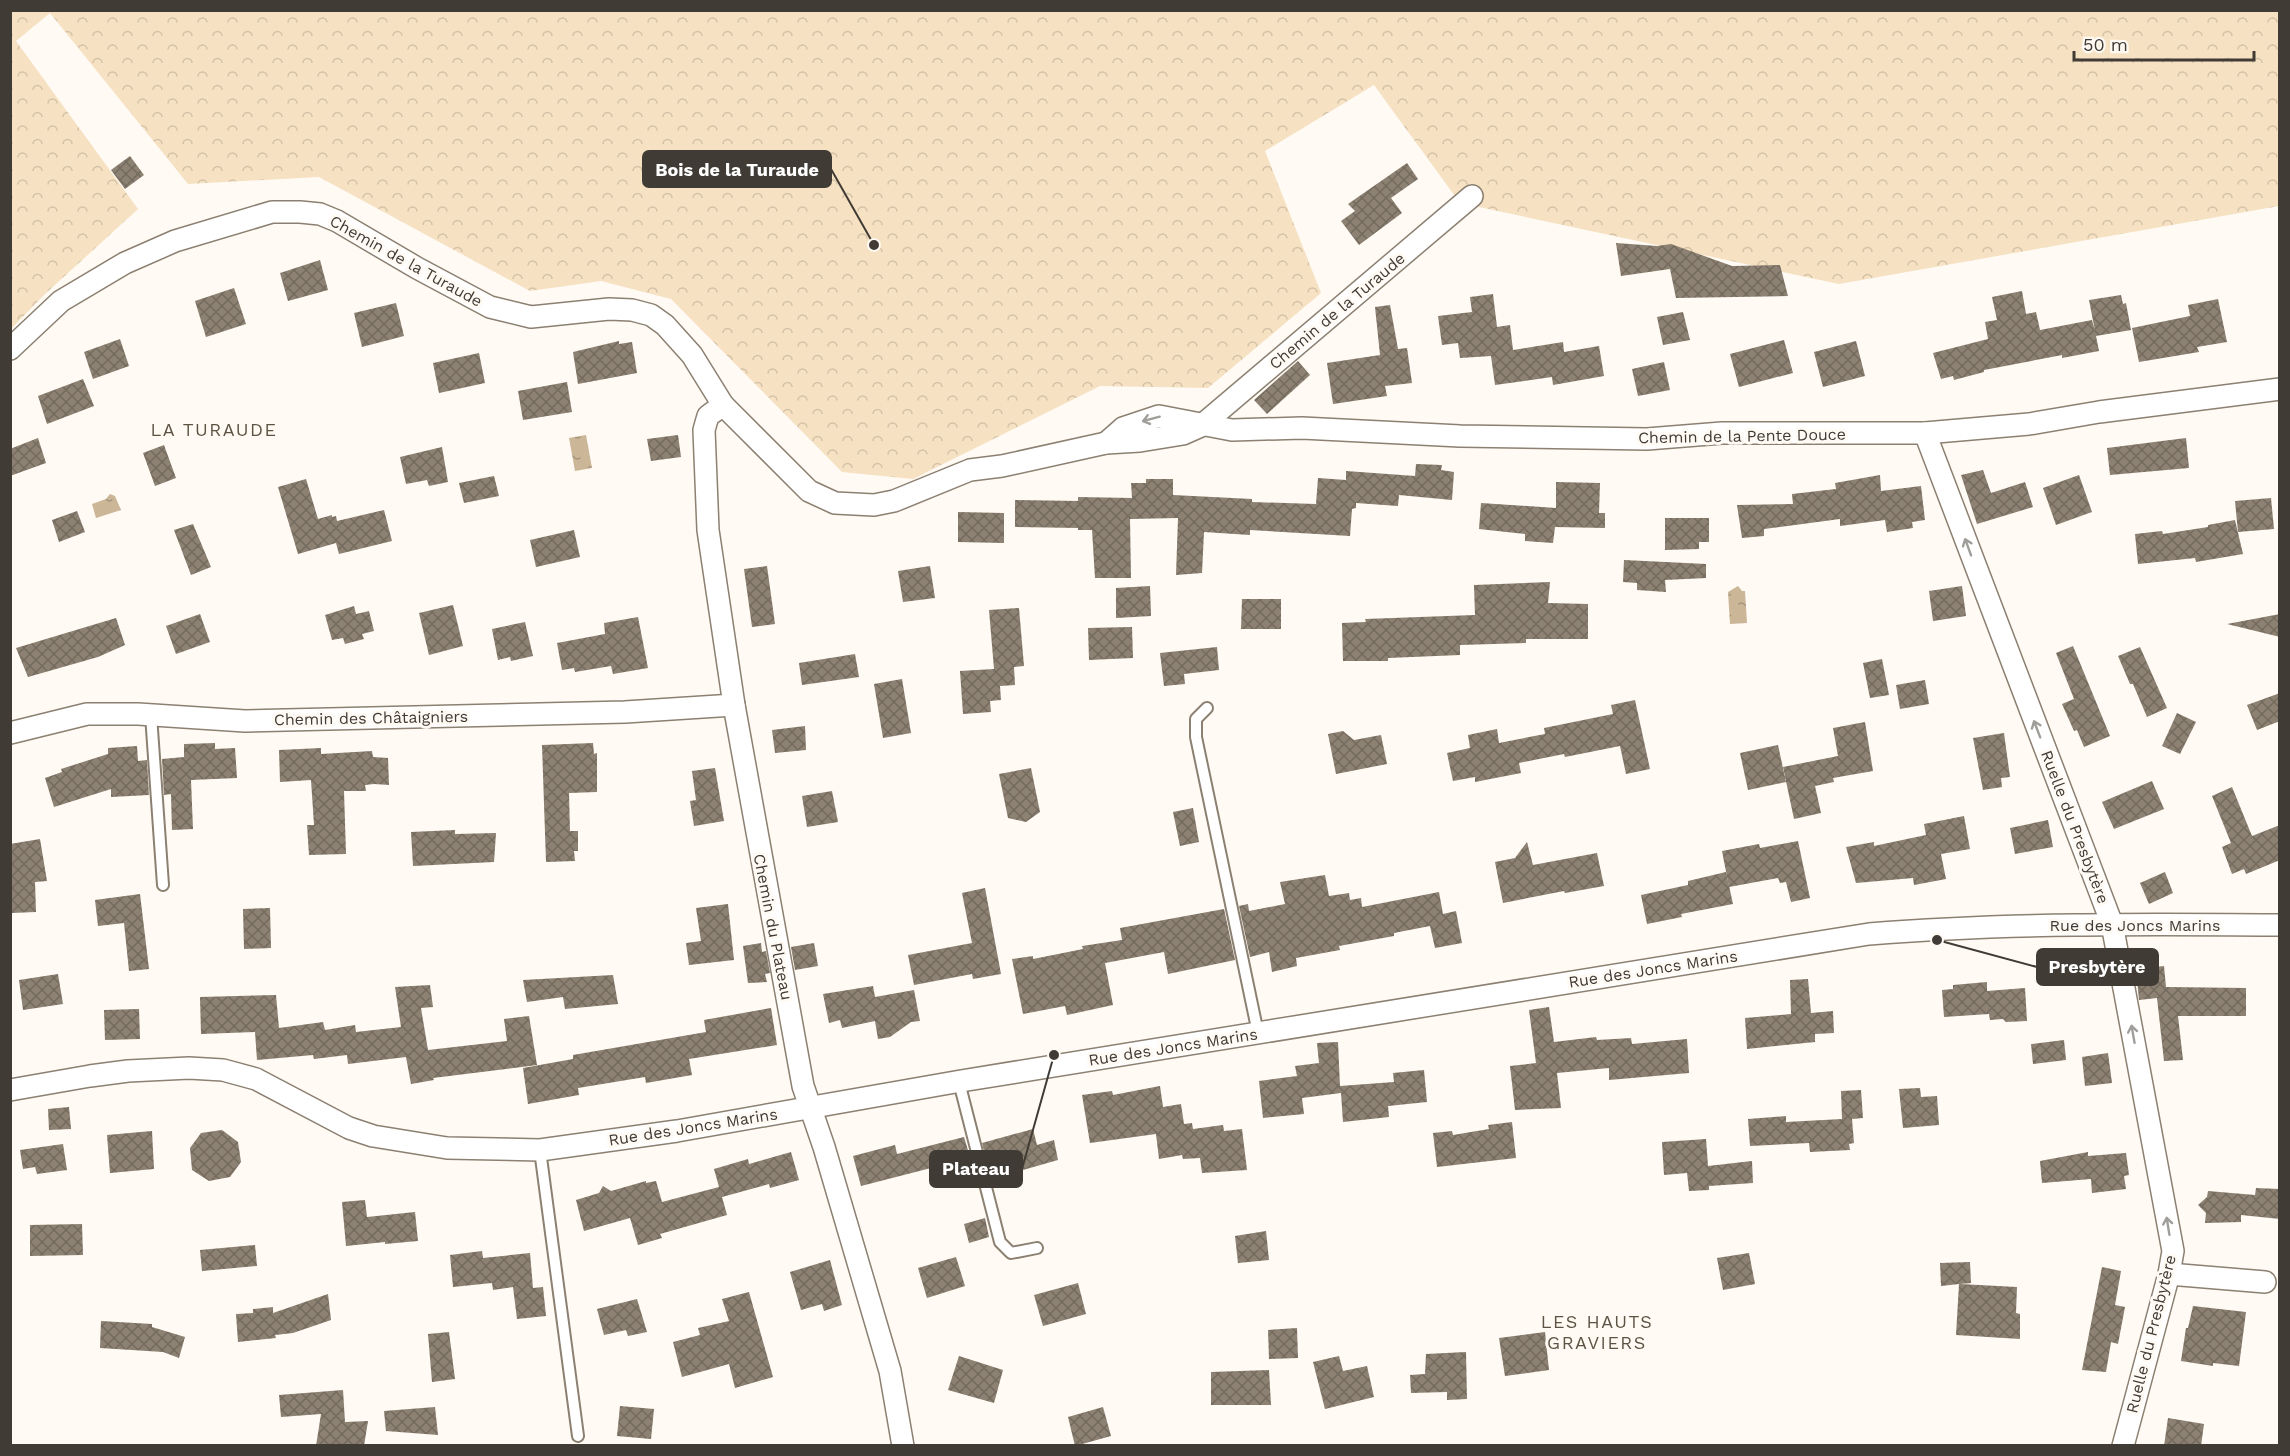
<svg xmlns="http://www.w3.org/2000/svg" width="2290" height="1456" viewBox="0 0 2290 1456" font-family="'Work Sans',sans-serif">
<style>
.forest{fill:url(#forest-crowns)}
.water{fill:url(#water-ripples)}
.building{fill:url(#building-cross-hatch)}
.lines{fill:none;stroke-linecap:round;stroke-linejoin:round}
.lane-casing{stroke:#8b8071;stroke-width:14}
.street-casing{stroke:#8b8071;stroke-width:24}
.lane{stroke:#fff;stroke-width:10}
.street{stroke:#fff;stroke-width:21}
.oneway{stroke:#a09e9a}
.labels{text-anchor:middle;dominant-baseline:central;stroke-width:6;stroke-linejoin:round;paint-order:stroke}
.street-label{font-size:16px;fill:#403c35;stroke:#fffaf3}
.neighbourhood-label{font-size:18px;letter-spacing:1.5px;fill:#5c5344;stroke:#fffaf3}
.leader{fill:none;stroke:#403c35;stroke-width:2}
.callout-dot{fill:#403c35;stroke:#fffaf3;stroke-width:2}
.callout{fill:#403c35;stroke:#403c35;stroke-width:2}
.callout-label{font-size:18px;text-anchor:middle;font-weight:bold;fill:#fff}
</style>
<defs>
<pattern id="forest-crowns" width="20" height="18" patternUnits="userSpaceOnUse" patternTransform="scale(1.5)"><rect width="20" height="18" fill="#f6e1c2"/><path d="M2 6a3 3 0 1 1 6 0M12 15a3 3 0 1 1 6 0" fill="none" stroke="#d4c2a7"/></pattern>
<pattern id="water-ripples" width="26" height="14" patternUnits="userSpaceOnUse" patternTransform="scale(1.5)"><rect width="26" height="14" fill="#cbb698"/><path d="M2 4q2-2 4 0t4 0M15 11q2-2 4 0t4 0" fill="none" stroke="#a6957d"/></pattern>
<pattern id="building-cross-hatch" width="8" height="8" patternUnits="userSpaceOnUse" patternTransform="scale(1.5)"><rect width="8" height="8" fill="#8c8172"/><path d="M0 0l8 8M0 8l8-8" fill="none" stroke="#746b5e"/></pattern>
</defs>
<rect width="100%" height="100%" fill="#fffaf3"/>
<!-- forest -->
<polygon class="forest" points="11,11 2279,11 2279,206 1839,284 1460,203 1374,85 1265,151 1321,293 1208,388 1100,386 913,479 842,472 671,299 601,281 530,291 319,177 188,184 50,13 16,41 138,209 45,294 11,329"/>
<!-- water -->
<g class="water">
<polygon points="586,435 592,468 575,471 569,438"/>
<polygon points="110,494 115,496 121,510 96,518 92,504 106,499"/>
<polygon points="1738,586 1742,591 1745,591 1747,623 1730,624 1728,592"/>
</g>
<!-- building -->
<g class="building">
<polygon points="130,156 144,175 125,189 111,170"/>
<polygon points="1407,163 1418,179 1391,198 1402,213 1359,245 1341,221 1355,211 1348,204"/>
<polygon points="1616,243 1657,246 1671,244 1732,266 1780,265 1788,296 1676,298 1670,269 1621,276"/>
<polygon points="320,260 328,290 288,301 280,273"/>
<polygon points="234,288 246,324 206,337 195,301"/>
<polygon points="2022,291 2026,314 2036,312 2040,330 2092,320 2095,331 2089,300 2121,295 2123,304 2126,303 2131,330 2096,336 2099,351 2062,358 2062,355 1984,370 1984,372 1954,380 1953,376 1941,379 1933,353 1988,339 1985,322 1997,320 1992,297"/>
<polygon points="1493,294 1497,327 1510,325 1513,350 1563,342 1564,352 1599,346 1604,376 1553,385 1552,377 1495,385 1491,356 1460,358 1458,343 1442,345 1438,316 1472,312 1470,297"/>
<polygon points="2218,299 2227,342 2197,347 2199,352 2139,362 2132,328 2190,316 2188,305"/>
<polygon points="396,303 404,336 362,347 354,313"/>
<polygon points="1390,305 1398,349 1407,348 1412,383 1385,386 1387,396 1333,404 1327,363 1380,355 1375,307"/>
<polygon points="1683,312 1690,340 1663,345 1657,317"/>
<polygon points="120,339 129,366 93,379 84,352"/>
<polygon points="1784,340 1793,373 1739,387 1730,354"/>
<polygon points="619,341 619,344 632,342 637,373 578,384 573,352"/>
<polygon points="1856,341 1865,376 1823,387 1814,352"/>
<polygon points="479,353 485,383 439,393 433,363"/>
<polygon points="1298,361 1310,375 1267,414 1254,400"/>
<polygon points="1664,362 1670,390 1638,396 1632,369"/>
<polygon points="83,379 94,406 47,424 38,396"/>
<polygon points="567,382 572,412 523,420 518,391"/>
<polygon points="678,435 681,457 651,461 647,439"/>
<polygon points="38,438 46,463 10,476 10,449"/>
<polygon points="2186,438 2189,468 2110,475 2107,448"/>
<polygon points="164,445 176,478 155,486 143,453"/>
<polygon points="442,447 448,482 429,486 427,480 406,484 400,457"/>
<polygon points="1416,464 1442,465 1441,470 1454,472 1452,500 1399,495 1398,506 1356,503 1356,508 1352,509 1350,536 1250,530 1250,535 1204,532 1202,573 1176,575 1178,518 1130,519 1131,578 1095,578 1092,530 1078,530 1078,528 1015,527 1015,500 1078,501 1078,497 1132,498 1131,483 1146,483 1146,479 1173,479 1173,495 1252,499 1252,502 1316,504 1318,478 1346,480 1346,471 1415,476"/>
<polygon points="1983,470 1991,493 2025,482 2033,507 1977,524 1961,475"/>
<polygon points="1880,475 1881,491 1921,486 1925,520 1912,522 1913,528 1887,532 1885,520 1840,526 1840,519 1764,529 1764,536 1742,538 1737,505 1793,504 1792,494 1836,489 1835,483"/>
<polygon points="2079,475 2092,512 2056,525 2043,488"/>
<polygon points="494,476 499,496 464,503 459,483"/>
<polygon points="306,479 318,519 332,515 332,517 336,516 337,521 384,510 392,541 339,554 336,543 298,554 278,487"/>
<polygon points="1556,482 1600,483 1599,513 1605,513 1605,528 1555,527 1553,543 1525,541 1525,534 1479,529 1481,503 1556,508"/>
<polygon points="2271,498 2274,529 2238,532 2235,501"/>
<polygon points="77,511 85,532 59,542 52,520"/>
<polygon points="958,512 1004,513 1004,543 958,542"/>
<polygon points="1665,518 1709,518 1709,542 1699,542 1699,549 1665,550"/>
<polygon points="2235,520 2243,554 2196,562 2195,558 2138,564 2135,534 2162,531 2163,534 2208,527 2208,525"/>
<polygon points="193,524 211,567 191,575 174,530"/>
<polygon points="574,530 580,557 536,567 530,540"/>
<polygon points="1624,560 1706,564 1706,578 1665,580 1666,592 1637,590 1637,583 1623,582"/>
<polygon points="767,566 775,624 752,627 744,569"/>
<polygon points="930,566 935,598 903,602 898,571"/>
<polygon points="1550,582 1548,603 1588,604 1588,639 1526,639 1526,643 1460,645 1460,655 1388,658 1388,661 1343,661 1342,623 1366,622 1365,619 1475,615 1474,585"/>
<polygon points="1150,586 1151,616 1116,618 1116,588"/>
<polygon points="1962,586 1966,616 1933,621 1929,591"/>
<polygon points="1242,599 1281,599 1281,629 1241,629"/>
<polygon points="453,605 463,646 429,655 419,613"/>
<polygon points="354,606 356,614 369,611 374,631 362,634 364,639 345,644 343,638 332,640 325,615"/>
<polygon points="1019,608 1024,666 1014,667 1015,685 1000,686 1001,700 990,701 991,712 963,714 960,671 994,669 989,610"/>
<polygon points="200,614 210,642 176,654 166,626"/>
<polygon points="2280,614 2280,637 2227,624"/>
<polygon points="638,617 648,668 613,674 611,666 575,672 574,668 562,670 557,643 605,634 604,623"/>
<polygon points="116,618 125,645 98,657 28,677 16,648"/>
<polygon points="525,622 533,656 511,661 510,657 498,660 492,629"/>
<polygon points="1132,627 1133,658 1089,660 1088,628"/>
<polygon points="2073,646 2110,736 2084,747 2077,730 2074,731 2062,704 2074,699 2056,653"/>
<polygon points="1217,647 1219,670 1184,674 1185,684 1164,686 1160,653"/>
<polygon points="2140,647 2167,708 2147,717 2133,684 2130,684 2118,656"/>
<polygon points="855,654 859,677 802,685 799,663"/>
<polygon points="1882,659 1889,695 1870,698 1863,663"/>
<polygon points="902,679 911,733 883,738 874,684"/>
<polygon points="1925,680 1929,704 1900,709 1896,685"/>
<polygon points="2280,693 2280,721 2257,730 2247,705"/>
<polygon points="1635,700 1650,769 1626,774 1620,746 1565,757 1564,754 1519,763 1521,773 1475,782 1475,777 1453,781 1447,753 1470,748 1468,735 1497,729 1499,743 1545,734 1544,728 1613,714 1611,705"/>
<polygon points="2177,713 2196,722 2180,754 2162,746"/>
<polygon points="1865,722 1873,771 1833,778 1834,782 1815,786 1821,813 1794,819 1783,767 1838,756 1833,728"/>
<polygon points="805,726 806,750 775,753 772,730"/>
<polygon points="1343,731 1354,740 1381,735 1387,764 1336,774 1328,734"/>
<polygon points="2004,733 2010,777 2001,778 2002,787 1983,790 1973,738"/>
<polygon points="215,743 215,749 235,748 237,778 191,780 193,829 172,830 171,794 164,795 162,759 184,757 184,744"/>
<polygon points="593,743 594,754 597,753 597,792 569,793 570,831 578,831 578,851 574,851 575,861 546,862 542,745"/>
<polygon points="1778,745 1786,782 1748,790 1740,753"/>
<polygon points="137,746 138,761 147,760 149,795 111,797 111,789 54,807 45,778 62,772 61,769 108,754 108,748"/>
<polygon points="321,748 321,754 372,751 373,757 388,758 389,785 374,784 365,785 366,791 344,791 346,854 309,855 307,825 314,825 311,780 280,782 279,750"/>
<polygon points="715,768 724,821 694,826 690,801 696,800 692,771"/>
<polygon points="1031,768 1040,812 1026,822 1008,818 999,774"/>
<polygon points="2152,781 2164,809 2114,829 2102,802"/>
<polygon points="2232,787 2252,836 2280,825 2280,860 2246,874 2244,869 2232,874 2222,847 2231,843 2212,796"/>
<polygon points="832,791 838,822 807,827 802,796"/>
<polygon points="1193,808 1199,842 1180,846 1173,812"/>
<polygon points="1964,816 1970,849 1941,854 1946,879 1914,885 1913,878 1856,883 1846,847 1874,842 1874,846 1926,835 1924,824"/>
<polygon points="2048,820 2053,847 2015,854 2010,828"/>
<polygon points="455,830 455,834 496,833 494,862 413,866 411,832"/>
<polygon points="40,839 47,881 35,882 36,912 12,913 10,844"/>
<polygon points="1798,841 1810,898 1791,902 1786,882 1780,883 1778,878 1729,887 1722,851 1759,844 1760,848"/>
<polygon points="1527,842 1533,865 1597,853 1604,886 1565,893 1564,891 1503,903 1495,862 1515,858"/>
<polygon points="1726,872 1733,904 1681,914 1682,917 1647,924 1641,895 1688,885 1688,881"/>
<polygon points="2165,872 2173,893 2149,904 2140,883"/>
<polygon points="1325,875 1329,896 1349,893 1350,900 1361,898 1362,907 1439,892 1443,914 1456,911 1462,943 1435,948 1430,926 1394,933 1394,936 1339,946 1340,950 1296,958 1297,966 1272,972 1269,952 1250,957 1239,906 1248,904 1249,911 1285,904 1280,882"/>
<polygon points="985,888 1001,974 973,979 972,974 914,985 908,955 972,943 962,893"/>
<polygon points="140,894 149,969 129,971 124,923 98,926 95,900"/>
<polygon points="728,904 734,960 689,965 686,943 701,941 696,908"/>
<polygon points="270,908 271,948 244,949 243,909"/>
<polygon points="1224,909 1235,960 1168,974 1164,952 1105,963 1113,1005 1067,1015 1065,1006 1023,1014 1012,959 1033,956 1033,959 1083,949 1082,946 1122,940 1120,928"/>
<polygon points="761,943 762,952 766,951 770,973 765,974 767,982 748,983 743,946"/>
<polygon points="814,943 818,966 795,970 791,947"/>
<polygon points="2164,966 2166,987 2246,988 2246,1016 2178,1016 2183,1060 2164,1061 2157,998 2139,1000 2136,969"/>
<polygon points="58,974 63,1004 23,1010 19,980"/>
<polygon points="613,975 618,1004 565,1009 563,997 527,1002 523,980"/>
<polygon points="1808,979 1811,1013 1833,1011 1834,1033 1815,1034 1815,1042 1747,1049 1745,1018 1791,1014 1790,980"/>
<polygon points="1987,982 1987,991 2025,988 2027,1021 2006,1022 2003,1019 1990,1020 1989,1014 1944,1017 1942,990 1953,989 1953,985"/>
<polygon points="430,985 433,1007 421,1008 428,1050 507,1041 504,1019 529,1016 537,1065 433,1078 434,1080 411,1084 406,1057 348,1064 347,1055 314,1059 313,1055 257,1060 255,1032 201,1034 200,997 276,995 279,1028 323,1022 325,1030 355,1025 356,1032 401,1027 395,987"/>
<polygon points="873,986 875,997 914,990 920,1021 911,1022 890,1037 878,1039 875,1021 842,1028 840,1020 829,1023 823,994"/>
<polygon points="1549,1007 1554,1042 1596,1037 1597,1040 1631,1038 1632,1044 1687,1039 1689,1073 1609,1080 1609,1068 1557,1073 1561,1108 1515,1110 1510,1066 1536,1063 1529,1010"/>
<polygon points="771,1008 777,1045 689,1059 692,1075 646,1083 645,1077 578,1088 579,1095 528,1104 523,1068 573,1059 573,1055 706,1032 704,1020"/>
<polygon points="139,1009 140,1039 105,1040 104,1010"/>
<polygon points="2064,1040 2066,1060 2033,1064 2031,1044"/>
<polygon points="1338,1042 1340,1086 1394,1082 1393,1073 1424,1070 1427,1102 1388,1106 1389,1117 1343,1122 1341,1093 1302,1098 1304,1114 1263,1118 1259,1081 1297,1076 1295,1066 1319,1063 1317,1043"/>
<polygon points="2108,1053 2112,1083 2085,1086 2082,1057"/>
<polygon points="1160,1086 1163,1107 1181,1104 1184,1124 1192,1123 1193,1129 1223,1125 1224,1131 1242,1129 1247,1170 1202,1173 1200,1158 1183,1159 1182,1155 1159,1159 1156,1134 1090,1143 1082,1095 1112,1091 1113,1095"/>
<polygon points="1920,1088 1921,1097 1937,1096 1939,1125 1903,1128 1899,1089"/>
<polygon points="1861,1090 1863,1118 1852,1119 1854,1143 1849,1144 1850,1150 1810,1152 1809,1143 1750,1146 1748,1119 1786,1116 1786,1122 1842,1119 1841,1091"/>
<polygon points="69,1107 71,1129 49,1130 48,1109"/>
<polygon points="1512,1122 1516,1158 1437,1167 1433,1133 1452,1131 1453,1135 1489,1129 1488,1125"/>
<polygon points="1033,1129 1037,1145 1054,1140 1058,1160 1002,1176 998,1160 987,1163 982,1143"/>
<polygon points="222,1130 238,1142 241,1162 230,1177 209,1181 192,1170 190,1148 201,1133"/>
<polygon points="152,1131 154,1169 110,1173 107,1135"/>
<polygon points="964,1137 973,1167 933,1177 931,1168 861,1186 853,1156 895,1145 897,1154"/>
<polygon points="1706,1139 1708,1166 1752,1161 1753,1183 1709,1186 1709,1190 1689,1191 1687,1173 1664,1175 1662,1142"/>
<polygon points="63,1144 67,1170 37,1174 35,1167 23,1169 20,1150"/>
<polygon points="791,1152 799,1180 770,1188 769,1184 722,1197 727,1215 660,1234 662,1238 638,1245 630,1218 584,1231 576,1200 599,1193 603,1186 611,1191 646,1181 646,1183 656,1181 662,1202 719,1187 714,1169 748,1159 749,1164"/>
<polygon points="2088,1152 2088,1156 2126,1153 2129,1175 2124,1176 2126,1189 2092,1193 2091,1179 2042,1183 2040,1161"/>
<polygon points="2256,1188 2280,1189 2280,1219 2241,1215 2241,1222 2205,1223 2206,1213 2198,1205 2207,1197 2208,1191 2255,1195"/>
<polygon points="365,1200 367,1217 415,1212 418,1241 385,1244 385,1242 346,1246 342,1202"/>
<polygon points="985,1218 989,1237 969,1243 964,1224"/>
<polygon points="82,1224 83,1255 30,1256 30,1225"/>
<polygon points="1266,1231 1269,1260 1238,1263 1235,1236"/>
<polygon points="255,1245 257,1266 202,1271 200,1250"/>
<polygon points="482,1251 483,1258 530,1253 533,1288 543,1287 546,1316 517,1319 513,1287 493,1290 492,1283 453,1287 450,1255"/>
<polygon points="1749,1253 1755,1284 1723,1290 1717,1258"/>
<polygon points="956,1257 965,1286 927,1298 918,1268"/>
<polygon points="830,1260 842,1305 824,1311 822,1304 801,1310 790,1272"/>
<polygon points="1970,1262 1971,1283 1960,1284 2017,1287 2016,1313 2020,1314 2020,1339 1956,1335 1959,1284 1941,1286 1940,1263"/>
<polygon points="2102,1267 2121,1271 2115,1305 2125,1307 2118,1344 2111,1342 2106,1372 2082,1370"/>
<polygon points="1078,1283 1086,1314 1043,1326 1034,1295"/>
<polygon points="749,1292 773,1377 735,1388 729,1364 682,1377 673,1342 700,1335 698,1328 729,1321 722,1299"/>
<polygon points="328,1294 331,1320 293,1333 275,1335 276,1338 238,1342 236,1314 253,1313 253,1309 273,1307 273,1313"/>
<polygon points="637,1299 647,1332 628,1336 626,1330 604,1335 597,1309"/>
<polygon points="2193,1306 2246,1312 2239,1366 2213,1363 2213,1366 2181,1361 2186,1328 2188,1328"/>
<polygon points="101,1321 152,1324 152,1327 185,1337 179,1358 163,1352 100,1348"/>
<polygon points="1297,1328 1298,1358 1269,1359 1268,1330"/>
<polygon points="449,1332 455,1379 432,1382 428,1334"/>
<polygon points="1545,1332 1549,1370 1505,1376 1499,1338"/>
<polygon points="1466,1352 1467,1399 1447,1400 1447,1392 1411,1393 1410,1375 1425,1374 1426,1354"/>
<polygon points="959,1356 1003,1370 994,1403 948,1390"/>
<polygon points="1339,1356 1343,1371 1367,1366 1374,1397 1325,1409 1313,1362"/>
<polygon points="1269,1370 1271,1405 1211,1405 1211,1372"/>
<polygon points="343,1390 345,1422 368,1421 364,1446 316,1446 321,1414 281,1417 279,1395"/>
<polygon points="620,1406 654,1409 651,1439 617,1436"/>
<polygon points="435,1407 438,1435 386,1431 384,1411"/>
<polygon points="1103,1407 1111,1436 1075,1446 1068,1417"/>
<polygon points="2168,1418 2204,1424 2201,1446 2164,1446"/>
</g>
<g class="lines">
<!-- lane casing -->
<g class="lane-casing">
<g id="lane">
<polyline points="1207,708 1196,719 1196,737 1258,1033"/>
<polyline points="151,715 163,885"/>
<polyline points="959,1082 1000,1242 1011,1253 1037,1248"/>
<polyline points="540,1150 578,1436"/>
</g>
</g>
<!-- street casing -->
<g class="street-casing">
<g id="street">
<polyline points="10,349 61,301 125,263 175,241 272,212 300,212 320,214 337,221 417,268 490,307 531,317 609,309 632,310 651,315 665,325 692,355 723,405 809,491 835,503 874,505 894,501 970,470 1002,466 1106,443 1140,441 1183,434 1201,426 1472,196"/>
<polyline points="723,405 708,416 704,430 708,530 734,705 803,1086 824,1147 890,1371 903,1446"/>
<polyline points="1925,433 2112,924 2173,1251 2169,1274 2123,1446"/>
<polyline points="1106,443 1123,428 1159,416 1232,430 1302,428 1460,436 1647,439 1722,433 1925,433 2029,424 2099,412 2280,389"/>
<polyline points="10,733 87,714 138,714 245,721 625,712 734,705"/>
<path d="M10,1090L90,1076L128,1071L189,1068L223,1070L256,1079L349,1128L373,1136L447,1148L540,1150L677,1131L961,1081L1869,934C2006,923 2142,924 2280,925"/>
<polyline points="2169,1274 2265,1282"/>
</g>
</g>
<!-- lane -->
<use href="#lane" class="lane"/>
<!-- street -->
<use href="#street" class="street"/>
</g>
<!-- one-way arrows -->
<defs><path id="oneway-shaft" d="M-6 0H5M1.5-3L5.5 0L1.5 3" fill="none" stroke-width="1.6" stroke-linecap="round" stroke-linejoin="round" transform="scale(1.5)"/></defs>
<g class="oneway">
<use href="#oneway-shaft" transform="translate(1151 419) rotate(165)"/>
<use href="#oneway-shaft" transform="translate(1968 547) rotate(-110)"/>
<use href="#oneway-shaft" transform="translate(2037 729) rotate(-111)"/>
<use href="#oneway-shaft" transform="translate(2133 1034) rotate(-100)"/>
<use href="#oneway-shaft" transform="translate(2168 1226) rotate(-99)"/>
</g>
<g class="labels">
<!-- street labels -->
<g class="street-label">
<text transform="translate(406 261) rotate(29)">Chemin de la Turaude</text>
<text transform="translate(1337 311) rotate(-40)">Chemin de la Turaude</text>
<text transform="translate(1742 436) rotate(-1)">Chemin de la Pente Douce</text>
<text transform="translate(371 718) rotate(-1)">Chemin des Châtaigniers</text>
<text transform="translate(2075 827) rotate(69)">Ruelle du Presbytère</text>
<text x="2135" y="925">Rue des Joncs Marins</text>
<text transform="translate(773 927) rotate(79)">Chemin du Plateau</text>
<text transform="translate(1653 969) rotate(-9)">Rue des Joncs Marins</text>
<text transform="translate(1173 1047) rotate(-9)">Rue des Joncs Marins</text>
<text transform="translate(693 1127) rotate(-9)">Rue des Joncs Marins</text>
<text transform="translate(2151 1334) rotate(-76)">Ruelle du Presbytère</text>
</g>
<!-- neighbourhood labels -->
<g class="neighbourhood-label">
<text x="214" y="429">LA TURAUDE</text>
<text x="1597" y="1321">LES HAUTS<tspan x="1597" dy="21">GRAVIERS</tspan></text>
</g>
</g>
<!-- callouts -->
<path class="leader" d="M874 245L831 169M1937 940L2037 967M1054 1055L1022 1169"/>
<g class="callout-dot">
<circle cx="874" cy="245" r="6"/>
<circle cx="1937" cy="940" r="6"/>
<circle cx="1054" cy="1055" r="6"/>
</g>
<g class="callout">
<rect x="643" y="151" width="188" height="36" rx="6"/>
<rect x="2037" y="949" width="121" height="36" rx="6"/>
<rect x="930" y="1151" width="92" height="36" rx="6"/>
</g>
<g class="callout-label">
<text x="737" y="176">Bois de la Turaude</text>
<text x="2097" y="973">Presbytère</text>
<text x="976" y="1175">Plateau</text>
</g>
<!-- border -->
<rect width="2290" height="1456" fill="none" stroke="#403c35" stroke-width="24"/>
<!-- scale -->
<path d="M2074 51v9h180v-9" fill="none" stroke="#403c35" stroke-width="3"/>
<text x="2083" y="51" font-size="18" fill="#403c35" stroke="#fffaf3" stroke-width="4.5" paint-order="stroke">50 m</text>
</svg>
